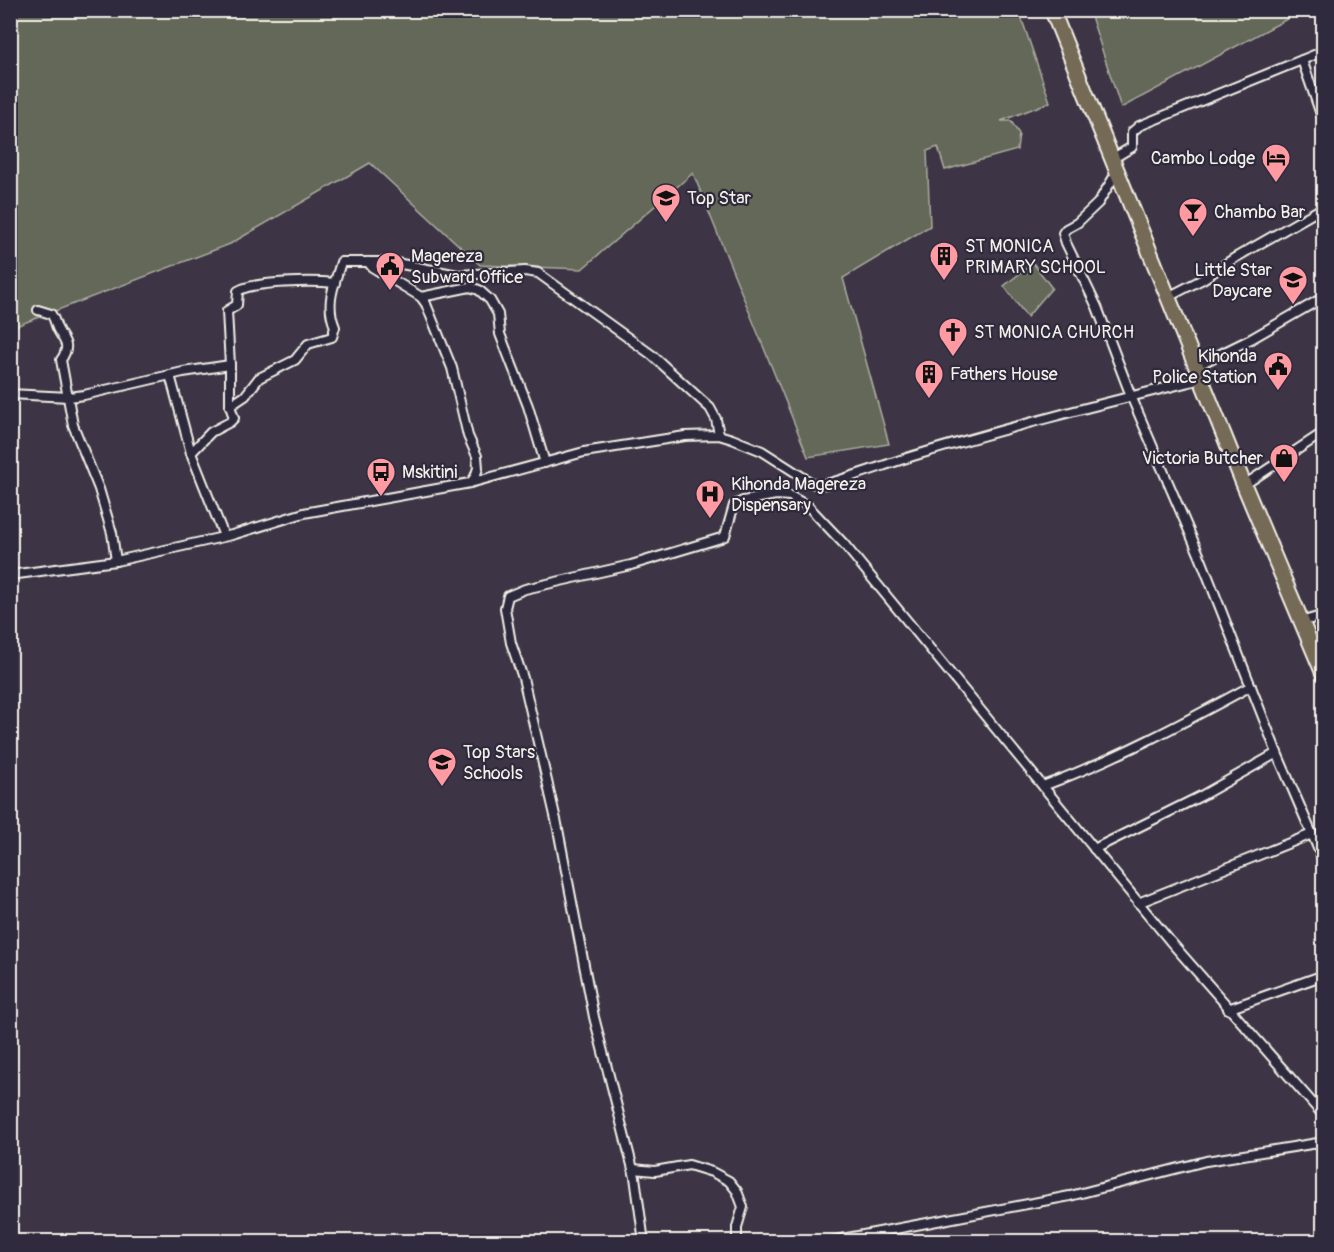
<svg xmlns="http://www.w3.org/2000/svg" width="1334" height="1252" viewBox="0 0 1334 1252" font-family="Pangolin,sans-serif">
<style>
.green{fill:#646759;stroke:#acaca0;stroke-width:1.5}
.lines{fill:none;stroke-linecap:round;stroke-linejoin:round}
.minor-casing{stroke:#f4f1e8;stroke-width:12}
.trunk-casing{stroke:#f4f1e8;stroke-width:18}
.minor{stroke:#2f2a3d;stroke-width:8}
.trunk{stroke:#756a55;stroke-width:14}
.labels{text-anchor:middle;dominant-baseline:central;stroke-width:4.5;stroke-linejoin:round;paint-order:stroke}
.poi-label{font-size:18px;fill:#f4f1e8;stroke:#2f2a3d;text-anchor:start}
</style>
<rect width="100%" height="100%" fill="#3d3545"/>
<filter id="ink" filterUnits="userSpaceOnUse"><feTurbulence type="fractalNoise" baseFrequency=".0167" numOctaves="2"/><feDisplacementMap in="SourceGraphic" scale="12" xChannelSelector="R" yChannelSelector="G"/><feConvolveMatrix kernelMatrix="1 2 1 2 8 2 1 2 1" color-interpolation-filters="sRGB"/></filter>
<g filter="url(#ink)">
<!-- green -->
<g class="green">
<polygon points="1089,10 1302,10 1302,11 1121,108"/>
<polygon points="11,11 1019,11 1050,102 1001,121 1011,121 1019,134 1017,150 945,170 938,147 927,151 930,226 843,278 889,444 808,457 693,173 582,269 480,265 370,163 230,244 11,328"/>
<polygon points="1033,263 1052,288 1027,317 1004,286"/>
</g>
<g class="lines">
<!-- minor casing -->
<g class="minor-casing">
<g id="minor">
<polyline points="1302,60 1324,123"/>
<polyline points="1112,159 1132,147 1132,132 1139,126 1324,51"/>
<polyline points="1117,172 1098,203 1077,223 1066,229 1063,233 1066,243 1097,307 1131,396 1201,559 1277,753 1324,862"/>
<polyline points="368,262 372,267 421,297 426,304 452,368 468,436 477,456 478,468 475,477 470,483"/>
<polyline points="421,297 470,287 479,290 490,300 498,314 500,334 528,406 545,463"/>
<polyline points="1168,297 1203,279 1233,259 1324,207"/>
<path d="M38,310L51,314C55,319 55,323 57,328C63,341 72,344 61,360L73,425L99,489L112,533L116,561"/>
<polyline points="1196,366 1251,339 1324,297"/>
<polyline points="170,375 191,453 224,536"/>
<polyline points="10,394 69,397 84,395 183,372 230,365"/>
<path d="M230,406L245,396L259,378L295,360L308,344L332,337L335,327C325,303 334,286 341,262H391L458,275L525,271L538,273L652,355L710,408L716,419L719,435"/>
<path d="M191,453L211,432L230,422L234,418L230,406V365L227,311L237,305L238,291C254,281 315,281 335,283"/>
<polyline points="1244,485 1324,432"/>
<path d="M10,575L116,561L232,535L304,513L470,483L584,452L685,436L719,435L732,439L762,451L812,483L818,485L826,484C855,476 884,465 913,456C1008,427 1105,403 1201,379"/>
<polyline points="1301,622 1324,615"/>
<path d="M1043,786C1116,759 1183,723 1251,686"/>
<polyline points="1094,849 1201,796 1277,753"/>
<polyline points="1138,903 1312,834"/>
<polyline points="1228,1009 1324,975"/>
<polyline points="633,1169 655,1171 689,1165 712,1172 729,1181 737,1191 743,1207 737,1227 737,1242"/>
<polyline points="10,1240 11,1242"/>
<polyline points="644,1242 635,1177 594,1017 557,824 523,678 511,643 505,608 508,596 525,589 631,565 721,538 725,536 734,505 743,501 776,495 790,496 808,506 844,544 1170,941 1324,1116"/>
<polyline points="826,1242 1070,1196 1206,1161 1324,1142"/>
</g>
</g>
<!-- trunk casing -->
<g class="trunk-casing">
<polyline id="trunk" points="1052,10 1244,485 1324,675"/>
</g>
<!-- minor -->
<use href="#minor" class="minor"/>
<!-- trunk -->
<use href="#trunk" class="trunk"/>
</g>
</g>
<!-- icons -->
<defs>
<g id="hotel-pin" transform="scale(1.5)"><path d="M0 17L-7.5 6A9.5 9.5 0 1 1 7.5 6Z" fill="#ff9aa2" stroke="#2f2a3d"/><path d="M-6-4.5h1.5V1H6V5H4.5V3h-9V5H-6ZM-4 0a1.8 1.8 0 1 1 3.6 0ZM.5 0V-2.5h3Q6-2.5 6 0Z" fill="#111"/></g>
<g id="school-pin" transform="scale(1.5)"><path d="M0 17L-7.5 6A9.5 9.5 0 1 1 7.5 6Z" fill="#ff9aa2" stroke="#2f2a3d"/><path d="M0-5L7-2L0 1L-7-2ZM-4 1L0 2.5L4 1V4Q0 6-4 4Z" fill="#111"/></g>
<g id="bar-pin" transform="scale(1.5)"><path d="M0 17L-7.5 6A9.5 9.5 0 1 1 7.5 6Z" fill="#ff9aa2" stroke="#2f2a3d"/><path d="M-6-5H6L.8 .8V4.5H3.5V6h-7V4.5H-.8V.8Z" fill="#111"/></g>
<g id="building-pin" transform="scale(1.5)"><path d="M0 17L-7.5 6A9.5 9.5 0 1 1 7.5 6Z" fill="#ff9aa2" stroke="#2f2a3d"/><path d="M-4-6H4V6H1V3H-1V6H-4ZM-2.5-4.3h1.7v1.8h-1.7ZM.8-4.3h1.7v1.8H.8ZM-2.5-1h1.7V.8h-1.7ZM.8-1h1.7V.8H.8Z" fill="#111"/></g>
<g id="civic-pin" transform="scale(1.5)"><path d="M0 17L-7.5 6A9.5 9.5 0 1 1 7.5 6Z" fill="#ff9aa2" stroke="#2f2a3d"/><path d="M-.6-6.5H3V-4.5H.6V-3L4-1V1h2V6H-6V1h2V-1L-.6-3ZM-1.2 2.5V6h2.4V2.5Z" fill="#111"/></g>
<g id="church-pin" transform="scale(1.5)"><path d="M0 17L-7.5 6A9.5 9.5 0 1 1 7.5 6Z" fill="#ff9aa2" stroke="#2f2a3d"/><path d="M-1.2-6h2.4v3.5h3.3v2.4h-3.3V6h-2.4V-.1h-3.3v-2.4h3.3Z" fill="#111"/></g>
<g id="shop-pin" transform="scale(1.5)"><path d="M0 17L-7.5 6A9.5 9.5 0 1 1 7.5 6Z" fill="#ff9aa2" stroke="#2f2a3d"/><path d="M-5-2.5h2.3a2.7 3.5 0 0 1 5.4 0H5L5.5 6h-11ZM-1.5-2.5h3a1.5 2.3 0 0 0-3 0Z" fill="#111"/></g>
<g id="bus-pin" transform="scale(1.5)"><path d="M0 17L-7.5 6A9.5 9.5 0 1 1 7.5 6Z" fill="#ff9aa2" stroke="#2f2a3d"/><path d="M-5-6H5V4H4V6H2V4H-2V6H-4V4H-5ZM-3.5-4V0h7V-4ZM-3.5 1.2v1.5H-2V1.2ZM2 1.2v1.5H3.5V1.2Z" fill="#111"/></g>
<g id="hospital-pin" transform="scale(1.5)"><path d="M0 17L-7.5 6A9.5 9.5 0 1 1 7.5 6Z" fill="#ff9aa2" stroke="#2f2a3d"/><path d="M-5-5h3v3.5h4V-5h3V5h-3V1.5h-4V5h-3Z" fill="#111"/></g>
</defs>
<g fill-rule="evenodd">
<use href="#hotel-pin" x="1276" y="158"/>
<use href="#school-pin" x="666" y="198"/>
<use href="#bar-pin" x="1193" y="212"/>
<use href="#building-pin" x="944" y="256"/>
<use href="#civic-pin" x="390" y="266"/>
<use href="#school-pin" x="1293" y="280"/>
<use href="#church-pin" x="953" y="332"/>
<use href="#civic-pin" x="1278" y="366"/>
<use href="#building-pin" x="929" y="374"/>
<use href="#shop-pin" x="1284" y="458"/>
<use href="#bus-pin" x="381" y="472"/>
<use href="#hospital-pin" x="710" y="494"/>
<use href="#school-pin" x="442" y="762"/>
</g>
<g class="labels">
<!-- poi labels -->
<g class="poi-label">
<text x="1255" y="158" text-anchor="end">Cambo Lodge</text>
<text x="687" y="198">Top Star</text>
<text x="1214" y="212">Chambo Bar</text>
<text x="965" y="246">ST MONICA<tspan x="965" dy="21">PRIMARY SCHOOL</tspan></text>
<text x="411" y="256">Magereza<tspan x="411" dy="21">Subward Office</tspan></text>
<text x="1272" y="270" text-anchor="end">Little Star<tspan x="1272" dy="21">Daycare</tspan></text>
<text x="974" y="332">ST MONICA CHURCH</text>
<text x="1257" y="356" text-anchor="end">Kihonda<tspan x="1257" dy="21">Police Station</tspan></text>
<text x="950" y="374">Fathers House</text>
<text x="1263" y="458" text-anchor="end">Victoria Butcher</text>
<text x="402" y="472">Mskitini</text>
<text x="731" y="484">Kihonda Magereza<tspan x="731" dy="21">Dispensary</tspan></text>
<text x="463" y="752">Top Stars<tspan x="463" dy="21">Schools</tspan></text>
</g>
</g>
<!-- margin -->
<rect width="1334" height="1252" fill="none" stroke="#2f2a3d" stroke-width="36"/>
<rect x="18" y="18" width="1298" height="1216" fill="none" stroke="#f4f1e8" stroke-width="2" filter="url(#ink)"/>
</svg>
